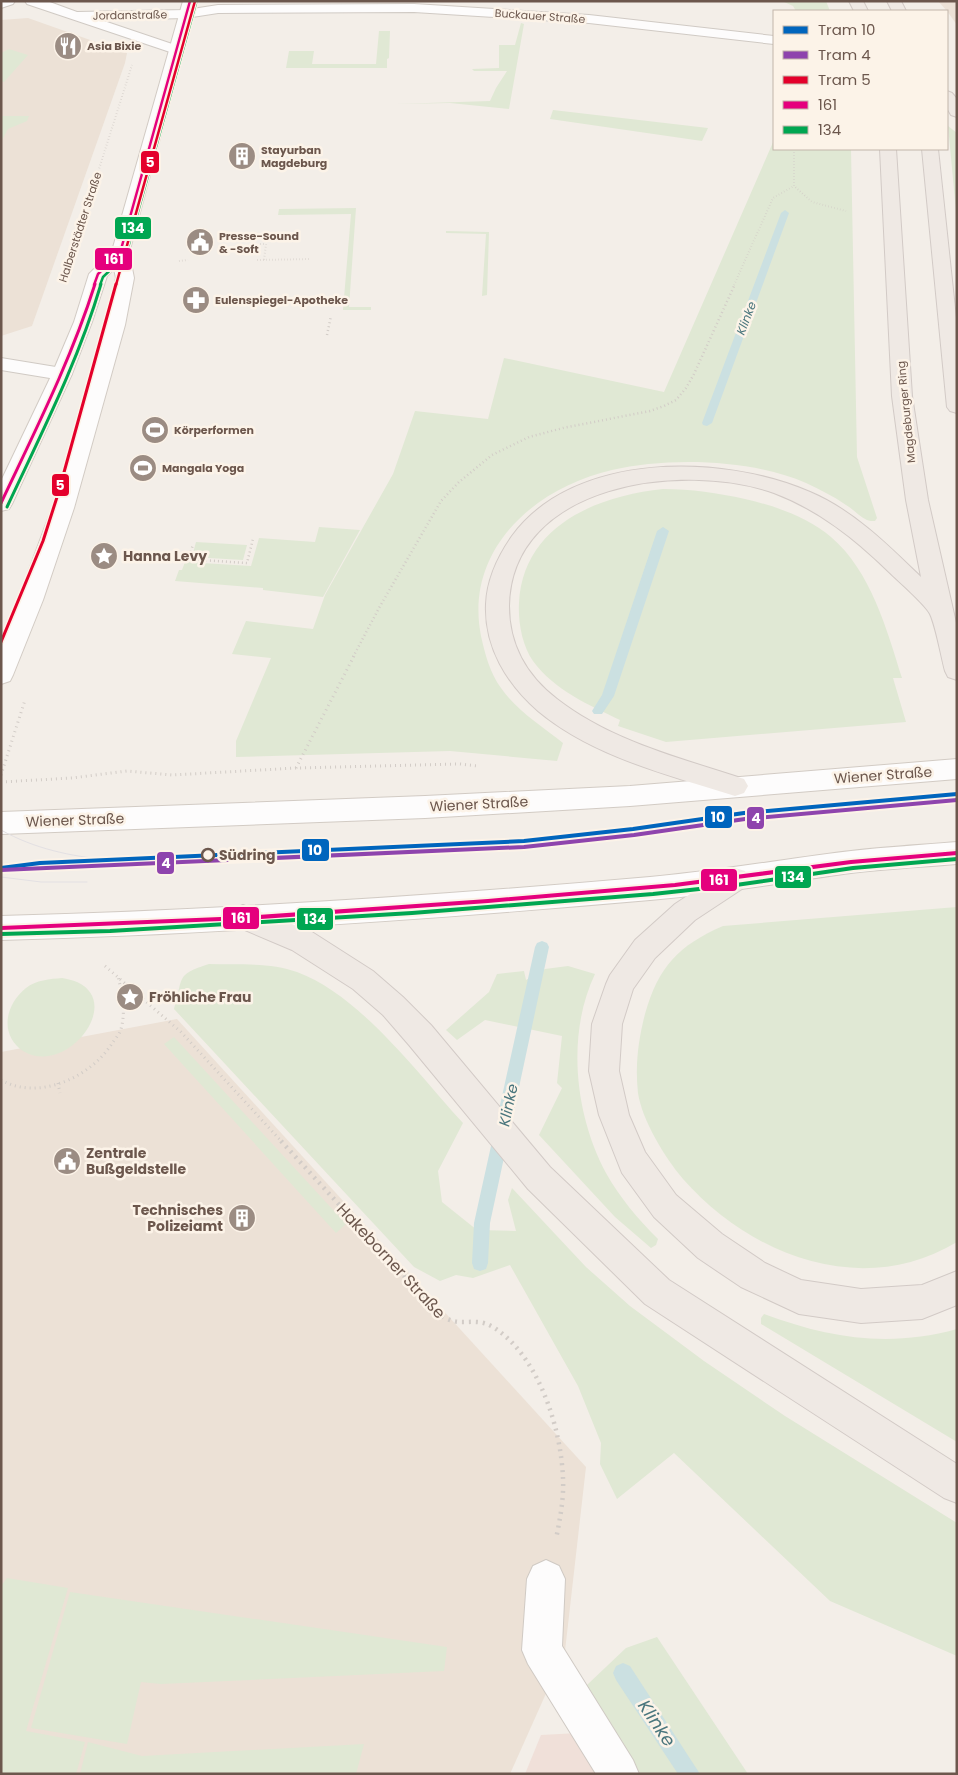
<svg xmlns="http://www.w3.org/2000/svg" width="958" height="1775" viewBox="0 0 958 1775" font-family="Poppins,sans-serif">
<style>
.residential{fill:#ece1d6}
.commercial{fill:#f0e0d9}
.green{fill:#e0e8d4}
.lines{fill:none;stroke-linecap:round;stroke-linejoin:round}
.stream{fill:#cbe0e1;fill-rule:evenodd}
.minor-casing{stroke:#d0cac4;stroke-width:2}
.secondary-casing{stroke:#d2cbc4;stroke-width:2}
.trunk-casing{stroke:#d2cac6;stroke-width:2}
.path-far3{stroke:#d2ccc7;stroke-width:2;stroke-dasharray:0.5 2.5;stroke-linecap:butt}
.path-far2{stroke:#d2ccc7;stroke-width:2.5;stroke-dasharray:1 3;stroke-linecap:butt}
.path-far1{stroke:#d2ccc7;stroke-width:3;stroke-dasharray:1 4;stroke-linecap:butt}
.path{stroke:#d2ccc7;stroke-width:4.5;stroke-dasharray:2 5;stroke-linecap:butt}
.minor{fill:#fdfcfc;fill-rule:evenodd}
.secondary{fill:#fdfcfc;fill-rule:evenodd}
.trunk{fill:#efe9e4;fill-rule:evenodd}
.tram{stroke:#e3e0e3;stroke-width:1}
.bus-1-far2-casing{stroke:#fcf3e8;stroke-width:5}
.bus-1-far1-casing{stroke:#fcf3e8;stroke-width:6}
.bus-1-casing{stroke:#fcf3e8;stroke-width:8}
.bus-2-far2-casing{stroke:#fcf3e8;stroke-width:5}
.bus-2-far1-casing{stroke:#fcf3e8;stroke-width:6}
.bus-2-casing{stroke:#fcf3e8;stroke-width:8}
.bus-1-far2{stroke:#e5007d;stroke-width:2.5}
.bus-1-far1{stroke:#e5007d;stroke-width:3}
.bus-1{stroke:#e5007d;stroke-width:4}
.bus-2-far2{stroke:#00a651;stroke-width:2.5}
.bus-2-far1{stroke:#00a651;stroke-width:3}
.bus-2{stroke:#00a651;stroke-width:4}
.tram-1-casing{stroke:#fcf3e8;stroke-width:8}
.tram-2-casing{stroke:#fcf3e8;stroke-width:8}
.tram-3-far1-casing{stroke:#fcf3e8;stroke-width:5}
.tram-3-casing{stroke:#fcf3e8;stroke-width:6}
.tram-1{stroke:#0065bd;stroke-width:4}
.tram-2{stroke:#8e44ad;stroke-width:4}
.tram-3-far1{stroke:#e4002b;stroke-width:2.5}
.tram-3{stroke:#e4002b;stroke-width:3}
.stop-dot{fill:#fcf3e8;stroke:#6c574d;stroke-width:2.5}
.labels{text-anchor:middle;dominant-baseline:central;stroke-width:5;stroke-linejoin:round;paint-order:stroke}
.far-street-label{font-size:11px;fill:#6c574d;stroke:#fcf3e8}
.far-poi-label{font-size:11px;font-weight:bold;fill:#6c574d;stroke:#fcf3e8;text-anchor:start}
.far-water-label{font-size:12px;font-style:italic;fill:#4a767d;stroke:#fcf3e8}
.poi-label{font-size:14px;font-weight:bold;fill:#6c574d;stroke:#fcf3e8;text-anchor:start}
.street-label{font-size:14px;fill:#6c574d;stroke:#fcf3e8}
.stop-label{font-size:14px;font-weight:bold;fill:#6c574d;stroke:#fcf3e8;text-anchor:start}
.water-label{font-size:15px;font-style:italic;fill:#4a767d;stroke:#fcf3e8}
.near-street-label{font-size:16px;fill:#6c574d;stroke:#fcf3e8}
.near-water-label{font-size:18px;font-style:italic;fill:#4a767d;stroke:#fcf3e8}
.line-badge{stroke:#fcf3e8;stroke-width:2}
.badge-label{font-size:14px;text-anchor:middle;font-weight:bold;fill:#fff}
</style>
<rect width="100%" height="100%" fill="#f3eee8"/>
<!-- residential -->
<g class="residential">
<polygon points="938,1 957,1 957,25 947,11"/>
<polygon points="28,18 127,53 125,63 32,326 1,336 1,20"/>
<polygon points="177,1019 586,1467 565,1651 510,1774 1,1774 1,1052"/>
</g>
<!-- commercial -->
<polygon class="commercial" points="614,1731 642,1774 525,1774 541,1735"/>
<!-- green -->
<g class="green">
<polygon points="782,1 826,1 830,11 796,11 793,6"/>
<polygon points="521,23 524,24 509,109 450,103 396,104 490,101 496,88 507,71 474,71 472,69 499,68 499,45 515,45"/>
<polygon points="379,31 390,31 389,58 387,59 387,68 286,68 289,51 314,51 312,64 376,64"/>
<polygon points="9,49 28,55 4,82 1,81 1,53"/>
<polygon points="553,110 708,128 702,141 550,119"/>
<polygon points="1,116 29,116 27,121 8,129 1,142"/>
<polygon points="948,126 957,133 957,221"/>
<path d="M774,140V149H851L857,457L877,518L875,521C872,521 869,521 867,520C860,517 853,509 846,505C833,496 819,489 806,483C751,459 669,457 612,470C534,488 464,550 481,636C485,654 490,673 501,688C517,711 542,726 563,743L557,761L450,751L236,757V741L271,658L232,654L246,621L313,629L325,595L393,474L415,411L488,419L504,358L664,392Z"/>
<polygon points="356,208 349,307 371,307 371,310 343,310 351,214 278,215 279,209"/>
<polygon points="446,231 489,232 487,295 482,296 486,234 446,233"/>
<path d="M663,489C691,489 718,493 745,499C775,506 808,517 831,537C871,571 887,630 902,678H893L906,722L666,742L618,726L620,720C589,705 554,690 533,661C522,645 518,622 519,603C523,526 596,496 663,489Z"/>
<polygon points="319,527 360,530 323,597 263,590 263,588 175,581 179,570 182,570 185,562 251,566 259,538 315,542"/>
<polygon points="196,542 247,545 243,560 192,557"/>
<path d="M957,907V1242C862,1299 751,1256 683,1179C665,1158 642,1120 638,1093C635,1066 638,1041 645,1014C658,967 679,945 723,926Z"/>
<path d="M209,964C237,965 271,962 297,972C360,995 418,1074 463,1123L438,1171L442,1202L477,1230L516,1231L508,1200L512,1188L586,1267L630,1306L704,1361L785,1416L957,1523V1656L830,1601L674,1453L617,1499L600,1464L601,1443L578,1386L510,1265L473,1278L456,1275L440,1281L414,1267L174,1009C184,978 174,975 209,964Z"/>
<path d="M568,966L595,974C566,1035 575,1115 606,1173C620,1198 638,1219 658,1239L656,1245L651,1248L615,1217L539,1135L562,1088L557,1083L562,1036L485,1020L457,1040L446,1030L489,992L497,974L524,971L526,980L545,969Z"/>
<path d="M62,978C67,979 73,980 77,982C124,1003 66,1077 23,1051C0,1035 4,1006 26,988C36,980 50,979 62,978Z"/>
<polygon points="174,1037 346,1224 336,1233 164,1044"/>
<path d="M764,1314C829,1338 888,1348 957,1329V1442L761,1324V1318Z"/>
<polygon points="7,1578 68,1588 26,1731 85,1742 76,1774 1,1774 1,1586"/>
<polygon points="70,1592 447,1647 444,1671 161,1684 141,1682 127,1744 31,1728"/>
<polygon points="657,1637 748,1774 641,1774 598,1708 587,1685 626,1648"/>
<polygon points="88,1742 142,1756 364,1744 356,1774 80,1774"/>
</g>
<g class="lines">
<!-- stream -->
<g class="stream">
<polygon points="785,210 789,213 712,423 707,426 703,425 702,423 781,213"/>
<polygon points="663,527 669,531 614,696 602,714 594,714 592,711 602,695 657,531"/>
<polygon points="542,941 547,943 549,947 490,1223 488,1263 486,1269 480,1271 474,1269 472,1263 474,1223 535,947 537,943"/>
<polygon points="623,1663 630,1666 700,1774 678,1774 616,1680 613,1673 616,1666"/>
</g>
<!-- minor casing -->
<g class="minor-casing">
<g id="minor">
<polygon points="1,1 15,1 13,4 1,8"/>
<polygon points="25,1 47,1 77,12 186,10 218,5 414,4 589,15 774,36 774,44 589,23 414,12 218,13 186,18 101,20 181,47 183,50 181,53 176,54 27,4"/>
<polygon points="1,358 62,368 69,370 72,374 69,378 62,380 1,370"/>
<polygon points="546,1560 559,1566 565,1579 562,1646 633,1760 639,1774 596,1774 528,1664 522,1650 527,1579 533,1566"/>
</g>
</g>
<!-- secondary casing -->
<g class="secondary-casing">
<g id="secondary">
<polygon points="183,1 197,1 129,253 134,278 125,325 74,508 43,600 13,675 10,681 1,684 1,645 52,508 105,325 116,278 114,269 107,276 92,322 72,374 12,504 9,509 1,511 1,481 52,374 74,322 89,274 112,251"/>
<polygon points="957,759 957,779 630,806 425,818 1,834 1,812 425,796 630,786"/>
<path d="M957,842V864C922,867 886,869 851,873C784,882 718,894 650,900C435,919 218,934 1,940V916C218,910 435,896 650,877C718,871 784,859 851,851C886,847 922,845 957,842Z"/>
</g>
</g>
<!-- trunk casing -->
<g class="trunk-casing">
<g id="trunk">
<polygon points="849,1 863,1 868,11 854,11"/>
<polygon points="887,1 901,1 906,11 892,11"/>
<polygon points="947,91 952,93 957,99 957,117 951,115 947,108"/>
<path d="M880,149H896L912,396L928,500L957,627V680L948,677L945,671C941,656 936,627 930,614C925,604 898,581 889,572C855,539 819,510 774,493C683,461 511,483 509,606C509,645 527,676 557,699C611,741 680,758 744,779L748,786L744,793L735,796C669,775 593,757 538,711C507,684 484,647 486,604C487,579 498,556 512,536C574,451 723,454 810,492C853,510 888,545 921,577L906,500L892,396Z"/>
<polygon points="922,149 938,149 957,327 957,413 950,411 947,407"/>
<polygon points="735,868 745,871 749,879 745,887 695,920 655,958 633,989 622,1024 619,1071 629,1115 645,1152 676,1195 722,1234 765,1263 801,1280 861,1289 922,1285 957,1271 957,1305 922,1319 861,1323 799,1314 741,1287 698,1258 654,1217 622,1173 599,1115 589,1071 592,1024 606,984 610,975 635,940 675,904 725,871"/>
<polygon points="243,905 312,932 373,971 403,997 431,1025 550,1167 669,1280 957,1464 957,1503 944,1498 645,1304 528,1189 409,1045 383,1015 353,989 292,950 233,925 229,917 233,909"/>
</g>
</g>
<!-- path-far3 -->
<g class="path-far3">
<polyline points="794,149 794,186 812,202 846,211"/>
<polyline points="260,244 266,244 264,260"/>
<polyline points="72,254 132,65"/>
<polyline points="257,260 311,259"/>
<polyline points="179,261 188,260"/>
<polyline points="734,285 773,198 794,186"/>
</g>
<!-- path-far2 -->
<g class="path-far2">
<polyline points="327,335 331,316"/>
<polyline points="186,559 247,563 253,539"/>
<polyline points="188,559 193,545"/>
<polyline points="353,657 379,608 441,501 459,482 492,455 529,437 563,428 650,411 664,406 676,400 686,388 694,374 735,284"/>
</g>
<!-- path-far1 -->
<g class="path-far1">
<polyline points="296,768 354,656"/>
<polyline points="1,775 25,700"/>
<polyline points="1,782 72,778 127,771 172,775 296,768 460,764 478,766"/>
<polyline points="105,966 181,1032 282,1142"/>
<path d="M1,1080C38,1101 89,1078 111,1045C114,1040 120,1034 121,1029C126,1011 122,994 118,976"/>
<polyline points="58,1083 60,1093"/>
</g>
<!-- path -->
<path class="path" d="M281,1141L439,1314C460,1330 473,1315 493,1327C538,1355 561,1427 563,1478C564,1499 560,1519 556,1539"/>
<!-- minor -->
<use href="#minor" class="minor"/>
<!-- secondary -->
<use href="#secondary" class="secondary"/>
<!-- trunk -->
<use href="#trunk" class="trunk"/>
<!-- tram -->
<g class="tram">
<path d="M1,830C35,849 70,856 108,860"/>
<polyline points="1,877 41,882 87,882"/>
</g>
<!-- bus-1-far2 casing -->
<g class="bus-1-far2-casing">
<polyline id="bus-1-far2" points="94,285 98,274 120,253 190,1"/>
</g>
<!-- bus-1-far1 casing -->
<g class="bus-1-far1-casing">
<path id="bus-1-far1" d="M1,503C35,431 71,360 95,284"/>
</g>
<!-- bus-1 casing -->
<g class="bus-1-casing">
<polyline id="bus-1" points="1,928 245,918 488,901 675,885 851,862 957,853"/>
</g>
<!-- bus-2-far2 casing -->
<g class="bus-2-far2-casing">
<polyline id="bus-2-far2" points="100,285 103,277 126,255 196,3"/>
</g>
<!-- bus-2-far1 casing -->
<g class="bus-2-far1-casing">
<path id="bus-2-far1" d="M7,507C41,434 78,362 101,284"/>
</g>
<!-- bus-2 casing -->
<g class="bus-2-casing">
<polyline id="bus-2" points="1,934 110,931 412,913 653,894 736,885 853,868 957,859"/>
</g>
<!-- bus-1-far2 -->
<use href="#bus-1-far2" class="bus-1-far2"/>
<!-- bus-1-far1 -->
<use href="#bus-1-far1" class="bus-1-far1"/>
<!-- bus-1 -->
<use href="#bus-1" class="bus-1"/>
<!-- bus-2-far2 -->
<use href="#bus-2-far2" class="bus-2-far2"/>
<!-- bus-2-far1 -->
<use href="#bus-2-far1" class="bus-2-far1"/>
<!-- bus-2 -->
<use href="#bus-2" class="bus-2"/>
<!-- tram-1 casing -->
<g class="tram-1-casing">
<polyline id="tram-1" points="1,868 40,863 524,841 633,829 744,813 957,794"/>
</g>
<!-- tram-2 casing -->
<g class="tram-2-casing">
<polyline id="tram-2" points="1,870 524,847 634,835 745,819 957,800"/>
</g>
<!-- tram-3-far1 casing -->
<g class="tram-3-far1-casing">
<polyline id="tram-3-far1" points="116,285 195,1"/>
</g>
<!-- tram-3 casing -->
<g class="tram-3-casing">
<polyline id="tram-3" points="1,642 43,541 58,494 116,284"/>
</g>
<!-- tram-1 -->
<use href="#tram-1" class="tram-1"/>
<!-- tram-2 -->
<use href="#tram-2" class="tram-2"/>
<!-- tram-3-far1 -->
<use href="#tram-3-far1" class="tram-3-far1"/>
<!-- tram-3 -->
<use href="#tram-3" class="tram-3"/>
</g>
<!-- icons -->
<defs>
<g id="restaurant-disc" transform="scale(1.4375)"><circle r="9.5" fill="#9b8c83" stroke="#fcf3e8"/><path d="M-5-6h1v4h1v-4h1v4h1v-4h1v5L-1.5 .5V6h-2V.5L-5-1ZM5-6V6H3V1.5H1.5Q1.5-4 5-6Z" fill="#fff"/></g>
<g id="building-disc" transform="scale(1.4375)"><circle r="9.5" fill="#9b8c83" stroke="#fcf3e8"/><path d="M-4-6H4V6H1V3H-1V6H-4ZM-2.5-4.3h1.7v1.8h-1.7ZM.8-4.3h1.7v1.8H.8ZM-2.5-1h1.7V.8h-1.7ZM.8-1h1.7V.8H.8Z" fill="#fff"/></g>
<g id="civic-disc" transform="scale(1.4375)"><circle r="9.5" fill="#9b8c83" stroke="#fcf3e8"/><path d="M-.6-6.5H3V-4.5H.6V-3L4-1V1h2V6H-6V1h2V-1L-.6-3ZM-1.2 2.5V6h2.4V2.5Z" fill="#fff"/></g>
<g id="pharmacy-disc" transform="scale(1.4375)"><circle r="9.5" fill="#9b8c83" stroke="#fcf3e8"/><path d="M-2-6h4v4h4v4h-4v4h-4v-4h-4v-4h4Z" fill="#fff"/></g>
<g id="stadium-disc" transform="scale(1.4375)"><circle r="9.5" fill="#9b8c83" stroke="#fcf3e8"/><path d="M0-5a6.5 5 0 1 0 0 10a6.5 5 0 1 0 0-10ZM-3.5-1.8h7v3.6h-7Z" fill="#fff"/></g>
<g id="sight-disc" transform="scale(1.4375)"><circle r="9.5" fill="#9b8c83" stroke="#fcf3e8"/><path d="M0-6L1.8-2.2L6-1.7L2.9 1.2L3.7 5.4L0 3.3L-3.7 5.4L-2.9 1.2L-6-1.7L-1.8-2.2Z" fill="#fff"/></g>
</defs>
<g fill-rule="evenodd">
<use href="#restaurant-disc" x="68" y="46"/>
<use href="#building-disc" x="242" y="156"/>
<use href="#civic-disc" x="200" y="242"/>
<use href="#pharmacy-disc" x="196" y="300"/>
<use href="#stadium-disc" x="155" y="430"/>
<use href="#stadium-disc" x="143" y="468"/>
<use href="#sight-disc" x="104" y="556"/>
<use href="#sight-disc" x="130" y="997"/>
<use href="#civic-disc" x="67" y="1161"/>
<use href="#building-disc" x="242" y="1218"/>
</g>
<!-- markers -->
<circle class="stop-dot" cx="208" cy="855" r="6"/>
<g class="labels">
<!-- far-street labels -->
<g class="far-street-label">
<text transform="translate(130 15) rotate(-1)">Jordanstraße</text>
<text transform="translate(540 16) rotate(4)">Buckauer Straße</text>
<text transform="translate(80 227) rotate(-72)">Halberstädter Straße</text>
<text transform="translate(906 412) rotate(-96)">Magdeburger Ring</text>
</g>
<!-- far-poi labels -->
<g class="far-poi-label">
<text x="87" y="46">Asia Bixie</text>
<text x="261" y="150">Stayurban<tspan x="261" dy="13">Magdeburg</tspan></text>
<text x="219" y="236">Presse-Sound<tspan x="219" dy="13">&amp; -Soft</tspan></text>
<text x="215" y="300">Eulenspiegel-Apotheke</text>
<text x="174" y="430">Körperformen</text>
<text x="162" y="468">Mangala Yoga</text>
</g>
<!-- far-water labels -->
<g class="far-water-label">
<text transform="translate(746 318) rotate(-69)">Klinke</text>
</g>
<!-- poi labels -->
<g class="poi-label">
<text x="123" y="556">Hanna Levy</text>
<text x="149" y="997">Fröhliche Frau</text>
<text x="86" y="1153">Zentrale<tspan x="86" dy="16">Bußgeldstelle</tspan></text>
<text x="223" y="1210" text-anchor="end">Technisches<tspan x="223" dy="16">Polizeiamt</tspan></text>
</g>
<!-- street labels -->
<g class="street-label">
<text transform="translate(883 775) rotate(-4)">Wiener Straße</text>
<text transform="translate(479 804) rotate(-3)">Wiener Straße</text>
<text transform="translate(75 820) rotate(-2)">Wiener Straße</text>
</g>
<!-- stop labels -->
<g class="stop-label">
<text x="219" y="855">Südring</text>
</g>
<!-- water labels -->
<g class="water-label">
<text transform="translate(508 1105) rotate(-78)">Klinke</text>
</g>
<!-- near-street labels -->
<g class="near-street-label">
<text transform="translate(391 1261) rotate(47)">Hakeborner Straße</text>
</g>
<!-- near-water labels -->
<g class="near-water-label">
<text transform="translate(657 1723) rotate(56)">Klinke</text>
</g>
</g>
<g class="line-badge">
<rect x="140" y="150" width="20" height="24" rx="5" fill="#e4002b"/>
<rect x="114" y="216" width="38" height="24" rx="5" fill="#00a651"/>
<rect x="94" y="247" width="39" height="24" rx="5" fill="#e5007d"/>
<rect x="51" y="473" width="19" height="24" rx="5" fill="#e4002b"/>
<rect x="704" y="805" width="29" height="24" rx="5" fill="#0065bd"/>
<rect x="746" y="806" width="19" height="24" rx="5" fill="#8e44ad"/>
<rect x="301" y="838" width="29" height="24" rx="5" fill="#0065bd"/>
<rect x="156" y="851" width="19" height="24" rx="5" fill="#8e44ad"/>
<rect x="774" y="865" width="38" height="24" rx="5" fill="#00a651"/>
<rect x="700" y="868" width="38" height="24" rx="5" fill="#e5007d"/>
<rect x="222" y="906" width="38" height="24" rx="5" fill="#e5007d"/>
<rect x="296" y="907" width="38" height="24" rx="5" fill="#00a651"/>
</g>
<g class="badge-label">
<text x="150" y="167">5</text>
<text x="133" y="233">134</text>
<text x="114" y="264">161</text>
<text x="60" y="490">5</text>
<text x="718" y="822">10</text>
<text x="756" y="823">4</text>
<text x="315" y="855">10</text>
<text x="166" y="868">4</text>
<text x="793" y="882">134</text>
<text x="719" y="885">161</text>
<text x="241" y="923">161</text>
<text x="315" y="924">134</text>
</g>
<!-- border -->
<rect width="958" height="1775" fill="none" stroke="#6c574d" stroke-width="5"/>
<!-- legend -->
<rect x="773" y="10" width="175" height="140" fill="#fcf3e8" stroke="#c2b5aa"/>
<rect x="783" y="26" width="25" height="8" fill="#0065bd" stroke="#c2b5aa"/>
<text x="818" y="35" font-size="15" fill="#6c574d">Tram 10</text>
<rect x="783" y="51" width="25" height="8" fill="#8e44ad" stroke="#c2b5aa"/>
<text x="818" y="60" font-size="15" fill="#6c574d">Tram 4</text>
<rect x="783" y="76" width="25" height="8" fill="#e4002b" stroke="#c2b5aa"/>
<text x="818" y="85" font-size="15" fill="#6c574d">Tram 5</text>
<rect x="783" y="101" width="25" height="8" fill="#e5007d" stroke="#c2b5aa"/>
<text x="818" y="110" font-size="15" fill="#6c574d">161</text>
<rect x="783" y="126" width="25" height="8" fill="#00a651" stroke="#c2b5aa"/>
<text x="818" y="135" font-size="15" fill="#6c574d">134</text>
</svg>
